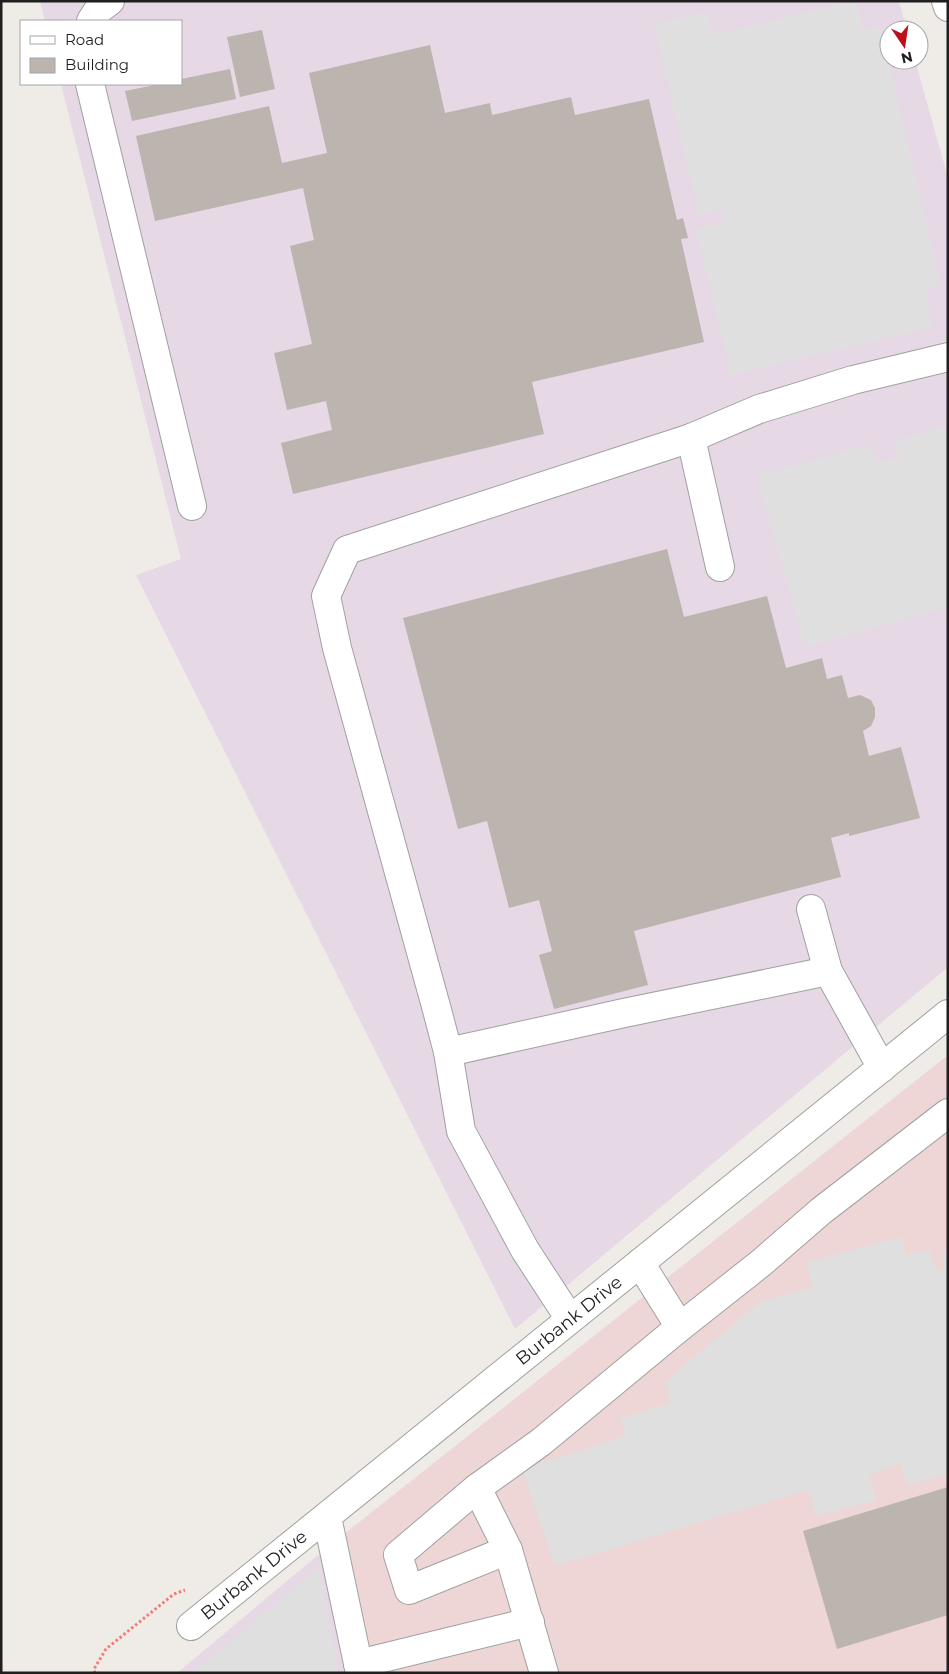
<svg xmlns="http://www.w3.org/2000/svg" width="949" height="1674" viewBox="0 0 949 1674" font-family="Montserrat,sans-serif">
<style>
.commercial{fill:#eed6d6}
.industrial{fill:#e7d8e5}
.parking{fill:#dfdfdf}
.building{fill:#bcb4af}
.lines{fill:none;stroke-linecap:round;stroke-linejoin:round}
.minor-casing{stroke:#a0a0a0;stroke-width:30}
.path{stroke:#ee7d77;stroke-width:3;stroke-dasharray:2.5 2.5;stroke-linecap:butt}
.minor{stroke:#fff;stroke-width:28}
.labels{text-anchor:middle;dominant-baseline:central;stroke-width:5;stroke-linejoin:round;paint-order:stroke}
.street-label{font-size:18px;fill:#1f1f1f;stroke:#fff}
</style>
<rect width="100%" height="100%" fill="#efebe6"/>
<!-- commercial -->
<polygon class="commercial" points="948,1055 948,1673 351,1673 324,1550"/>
<!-- industrial -->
<g class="industrial">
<polygon points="40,1 899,1 907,30 889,30 889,60 915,60 948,178 948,967 515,1329 136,575 181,559 61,84 181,84 181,21 45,21"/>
<polygon points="324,1550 351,1673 177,1673"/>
</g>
<!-- parking -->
<g class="parking">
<polygon points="856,1 863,30 880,26 941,285 925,290 933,327 731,375 696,229 724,222 721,209 699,215 654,24 707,11 712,35"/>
<polygon points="948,425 948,611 946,608 805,647 757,476 871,444 877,463 899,457 895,441"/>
<polygon points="902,1237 906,1255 929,1250 937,1271 945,1269 942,1254 948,1252 948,1474 908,1485 900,1464 869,1475 877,1500 817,1516 808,1490 555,1566 522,1469 626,1436 621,1418 670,1403 666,1381 760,1302 813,1287 806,1262"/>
<polygon points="319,1568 338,1672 193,1673"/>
</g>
<!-- building -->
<g class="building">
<polygon points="262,30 275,89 240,97 227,37"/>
<polygon points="430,45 445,113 490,103 492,115 571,97 575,115 649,99 677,220 683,218 688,238 681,239 704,342 532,382 544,434 293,494 281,443 332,430 326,401 287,410 274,353 312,344 290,246 314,240 303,188 155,221 136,136 269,106 282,163 327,153 309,73"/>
<polygon points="230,69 236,99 132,121 125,91 160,84 181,84 181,79"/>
<polygon points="667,549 684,617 767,596 786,668 822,658 827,679 842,675 848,698 860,695 871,700 875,708 875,717 871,726 863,731 869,756 901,747 920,818 849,836 849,833 831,838 841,877 634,931 648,985 554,1009 539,955 552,951 539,900 509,908 487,821 458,829 403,618"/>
<polygon points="948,1487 948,1615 837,1649 803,1531"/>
</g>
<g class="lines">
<!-- minor casing -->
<g class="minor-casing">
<g id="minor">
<polyline points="946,1 948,7"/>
<polyline points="91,21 98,10 110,1"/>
<polyline points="90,84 192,506"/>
<polyline points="691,438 720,567"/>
<polyline points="811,909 828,971 882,1068"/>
<polyline points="448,1052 624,1013 828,971"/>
<polyline points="570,1319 525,1250 461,1131 448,1052 437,1010 337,648 326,596 347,550 691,438 759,409 853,380 948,357"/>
<polyline points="680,1327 761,1263 821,1211 948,1113"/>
<polyline points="477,1488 398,1555 409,1590 508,1550"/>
<polyline points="327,1517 360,1673"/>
<path id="s1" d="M191,1626L948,1014"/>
<polyline points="358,1664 530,1622"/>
<polyline points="544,1673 508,1550 477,1488 541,1442 680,1327 640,1263"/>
</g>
</g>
<!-- path -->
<polyline class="path" points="95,1673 94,1669 106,1649 174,1594 185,1590"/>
<!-- minor -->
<use href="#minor" class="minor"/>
</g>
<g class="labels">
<!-- street labels -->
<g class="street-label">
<text stroke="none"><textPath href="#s1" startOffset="486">Burbank Drive</textPath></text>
<text stroke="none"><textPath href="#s1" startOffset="81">Burbank Drive</textPath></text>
</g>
</g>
<!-- border -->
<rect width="949" height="1674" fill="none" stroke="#1f1f1f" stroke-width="5"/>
<!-- legend -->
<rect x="20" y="20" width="162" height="65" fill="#ffffff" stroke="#a5a5a5"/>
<rect x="30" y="36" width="25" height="8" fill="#ffffff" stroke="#a5a5a5"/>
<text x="65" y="45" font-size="15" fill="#1f1f1f">Road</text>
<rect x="30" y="58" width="25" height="15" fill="#bcb4af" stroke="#a5a5a5"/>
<text x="65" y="70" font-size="15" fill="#1f1f1f">Building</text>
<!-- north arrow -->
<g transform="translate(904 45) rotate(167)"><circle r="24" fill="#ffffff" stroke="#a5a5a5"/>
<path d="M0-4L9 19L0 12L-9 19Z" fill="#bc111a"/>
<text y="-8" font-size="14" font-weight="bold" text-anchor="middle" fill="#1f1f1f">N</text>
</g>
</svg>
